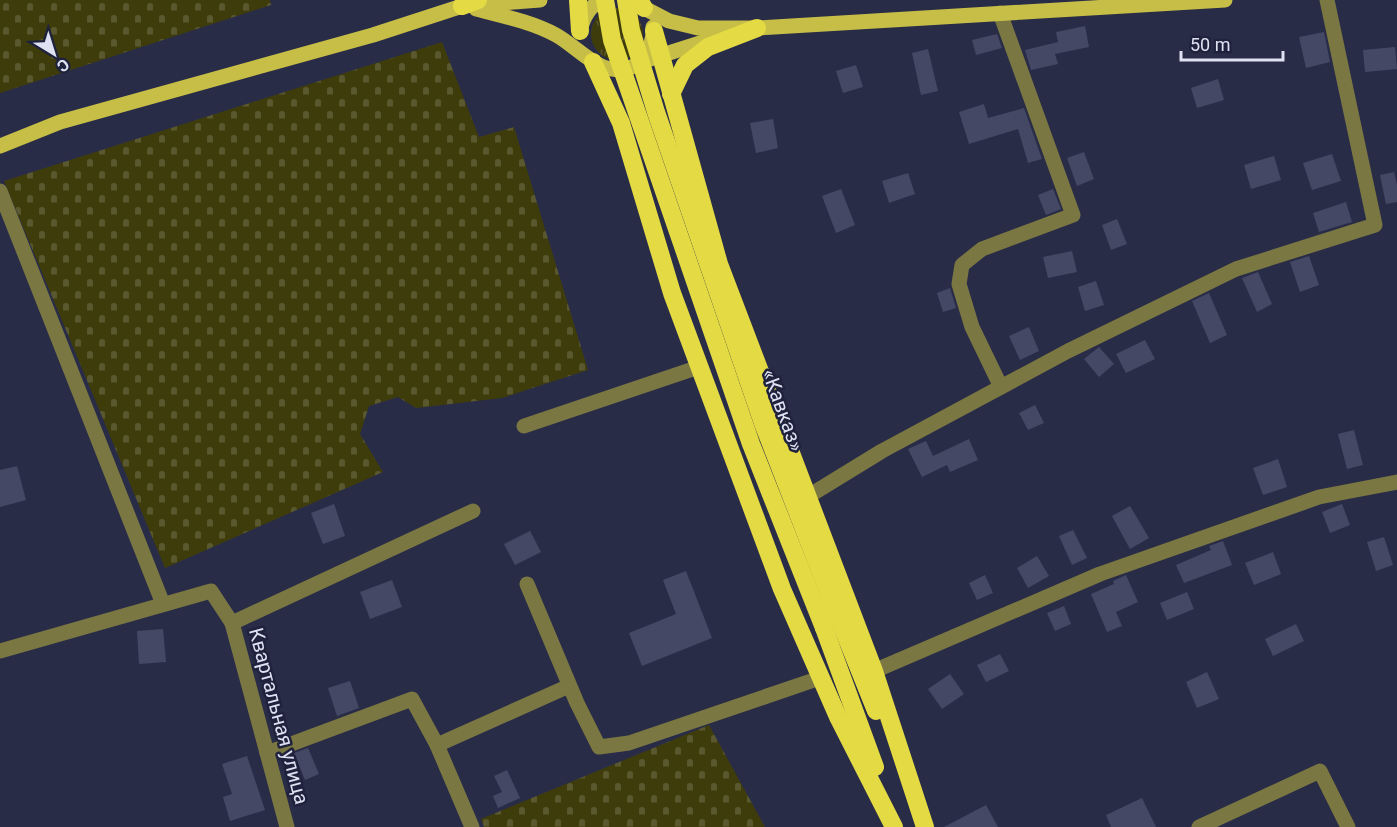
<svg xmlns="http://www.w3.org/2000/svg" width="1397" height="827" viewBox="0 0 1397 827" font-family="Roboto,sans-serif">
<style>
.grass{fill:url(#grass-tufts)}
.cemetery{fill:url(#cemetery-stones)}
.building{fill:#444865}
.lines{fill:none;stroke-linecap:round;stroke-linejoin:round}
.minor{stroke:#7a7742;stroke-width:15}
.major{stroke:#c6be46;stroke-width:15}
.highway{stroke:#e4da44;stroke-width:18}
.highway-bridge{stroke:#e4da44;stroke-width:18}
.labels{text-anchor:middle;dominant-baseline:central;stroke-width:5;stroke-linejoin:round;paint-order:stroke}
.street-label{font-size:20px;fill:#dee1f2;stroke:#1f223c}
</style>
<defs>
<pattern id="grass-tufts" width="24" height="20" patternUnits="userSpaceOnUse" patternTransform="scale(1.5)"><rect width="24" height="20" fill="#3f3c0b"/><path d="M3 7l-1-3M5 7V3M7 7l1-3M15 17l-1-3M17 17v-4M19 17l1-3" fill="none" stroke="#5a582f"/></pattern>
<pattern id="cemetery-stones" width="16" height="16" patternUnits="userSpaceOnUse" patternTransform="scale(1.5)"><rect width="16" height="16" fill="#3f3c0b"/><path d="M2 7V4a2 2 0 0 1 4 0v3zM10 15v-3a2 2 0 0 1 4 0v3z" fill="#5a582f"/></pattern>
</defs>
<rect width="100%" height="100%" fill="#292c47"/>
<!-- grass -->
<circle class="grass" cx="617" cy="34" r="26"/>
<!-- cemetery -->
<g class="cemetery">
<polygon points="0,0 270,0 271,5 0,93"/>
<polygon points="442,42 479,137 514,127 588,370 502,398 416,408 398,397 369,406 360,434 383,472 165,568 4,181"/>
<polygon points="709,725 765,827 484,827 481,819"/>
</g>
<!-- building -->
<g class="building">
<polygon points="1085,26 1089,47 1055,54 1058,64 1031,70 1025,50 1058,42 1056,32"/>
<polygon points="1324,32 1330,62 1306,68 1299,37"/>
<polygon points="997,34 1002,48 976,55 972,40"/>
<polygon points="1395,47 1397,69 1365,72 1363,50"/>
<polygon points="928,49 938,91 921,95 912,53"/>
<polygon points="856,65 863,87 843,93 836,71"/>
<polygon points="1218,79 1224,100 1197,108 1191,88"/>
<polygon points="984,104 988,118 1024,108 1042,159 1028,163 1018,129 969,144 959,112"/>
<polygon points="773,119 778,148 756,153 750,123"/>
<polygon points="1084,152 1094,179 1077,186 1067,158"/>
<polygon points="1332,154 1341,181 1312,190 1303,163"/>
<polygon points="1274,156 1281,180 1251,189 1244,165"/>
<polygon points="1394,172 1397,185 1397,202 1386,204 1380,175"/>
<polygon points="908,173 915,194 889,203 882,181"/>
<polygon points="841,189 855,225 836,233 822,196"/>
<polygon points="1053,189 1061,209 1046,215 1038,195"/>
<polygon points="1346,202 1352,222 1319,232 1313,213"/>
<polygon points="1117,219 1127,244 1111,250 1102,225"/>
<polygon points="1072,251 1077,272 1048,278 1043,257"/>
<polygon points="1309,256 1319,285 1300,292 1290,262"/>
<polygon points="1258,272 1272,304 1257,312 1242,278"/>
<polygon points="1096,281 1104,305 1085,311 1078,287"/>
<polygon points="950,288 956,308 943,312 937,293"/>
<polygon points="1209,293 1227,335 1210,343 1192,301"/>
<polygon points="1029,327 1039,351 1020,360 1009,336"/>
<polygon points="1145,340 1155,359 1126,373 1116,354"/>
<polygon points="1099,347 1114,364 1099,377 1084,359"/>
<polygon points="1035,405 1044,423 1028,430 1019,413"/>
<polygon points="1354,430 1363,465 1347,469 1338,434"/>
<polygon points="969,439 978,460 950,472 947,465 922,477 908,449 926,441 933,456"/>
<polygon points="1278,459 1287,487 1263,495 1253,468"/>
<polygon points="17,466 26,500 0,507 0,470"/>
<polygon points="334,504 345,536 323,544 311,513"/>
<polygon points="1342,504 1350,525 1330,533 1322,512"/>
<polygon points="1130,506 1149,538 1130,549 1112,516"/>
<polygon points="1073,530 1087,558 1072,565 1059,536"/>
<polygon points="530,531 541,552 515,565 504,544"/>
<polygon points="1384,537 1393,565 1376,571 1367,542"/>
<polygon points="1223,541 1232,565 1184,583 1176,565 1211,550 1209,546"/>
<polygon points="1273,552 1281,574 1254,585 1245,563"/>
<polygon points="1037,556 1049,576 1028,588 1017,568"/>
<polygon points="686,571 712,638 642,666 629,633 676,614 663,580"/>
<polygon points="985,575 993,593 977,600 969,583"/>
<polygon points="1126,575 1138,602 1116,612 1122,626 1107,632 1091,594 1114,584 1113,581"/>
<polygon points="392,580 402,607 370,619 360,592"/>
<polygon points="1187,592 1194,609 1167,620 1160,603"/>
<polygon points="1064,606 1071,624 1055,631 1047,613"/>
<polygon points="1296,624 1304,641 1273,656 1265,639"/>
<polygon points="163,629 166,662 139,664 137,631"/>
<polygon points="1000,654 1009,671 986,682 977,665"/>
<polygon points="1207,672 1219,699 1197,708 1186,682"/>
<polygon points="950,674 964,694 942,709 928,689"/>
<polygon points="350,681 359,708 337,716 328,688"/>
<polygon points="308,748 319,774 305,780 294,753"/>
<polygon points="247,756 265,810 230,821 223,797 232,794 222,764"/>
<polygon points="507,770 520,798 498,808 493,796 502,792 494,776"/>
<polygon points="1142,798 1156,827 1111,827 1106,815"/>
<polygon points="986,805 998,827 944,827"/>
</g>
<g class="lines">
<!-- minor -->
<g class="minor">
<polyline points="1000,13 1073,215 982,249 962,265 959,284 972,327 1001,387"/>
<polyline points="0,191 163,604"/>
<polyline points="524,426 699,367"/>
<polyline points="807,497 882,451 1068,351 1236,269 1375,225 1327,0"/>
<polyline points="527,584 577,703 599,747 629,743 820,678"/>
<polyline points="232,623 473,511"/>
<polyline points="0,651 211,591 232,623 287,827"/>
<polyline points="874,671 1100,574 1319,497 1397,482"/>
<polyline points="437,745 569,686"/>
<polyline points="267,753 412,699 437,745 472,827"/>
<polyline points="1199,827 1320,771 1348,827"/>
</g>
<!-- major -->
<g class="major">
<polyline points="644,8 669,21 698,28 757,28 1225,0"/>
<path d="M476,9C503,16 532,22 556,35C581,49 603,81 634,66C639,63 645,58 647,53C651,47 652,38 654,31L653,27"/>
<path d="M580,30C584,16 589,7 602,0"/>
<polyline points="650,59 716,38"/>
<polyline points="0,146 60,122 373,35 462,6 540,0"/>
</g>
<!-- highway -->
<g class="highway">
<polyline points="578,0 580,31"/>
<polyline points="639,0 644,8"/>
<polyline points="462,6 478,0"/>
<polyline points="654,31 719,264 874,671 925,827"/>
<polyline points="593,62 621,123 672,293 782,589 838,717 894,827"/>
<polyline points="671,94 685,65 708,47 757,28"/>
<polyline points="839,619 876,711"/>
<polyline points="824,628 875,767"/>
</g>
<!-- highway-bridge -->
<g class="highway-bridge">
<polyline points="605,0 612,40 751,444 824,628"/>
<polyline points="626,0 631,30 656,112 764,426 839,619"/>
</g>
</g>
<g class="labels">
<!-- street labels -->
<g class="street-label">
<text transform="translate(783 410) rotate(70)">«Кавказ»</text>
<text transform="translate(279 716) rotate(75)">Квартальная улица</text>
</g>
</g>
<!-- north arrow -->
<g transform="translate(54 54) rotate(142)" stroke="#1f223c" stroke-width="4.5" paint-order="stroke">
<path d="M0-4.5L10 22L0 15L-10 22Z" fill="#dee1f2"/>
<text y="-9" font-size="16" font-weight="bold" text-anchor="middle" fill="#dee1f2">С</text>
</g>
<!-- scale -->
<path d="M1181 51v9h102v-9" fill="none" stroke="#dee1f2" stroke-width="3"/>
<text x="1190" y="51" font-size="18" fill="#dee1f2" stroke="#1f223c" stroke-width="4.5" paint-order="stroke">50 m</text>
</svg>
